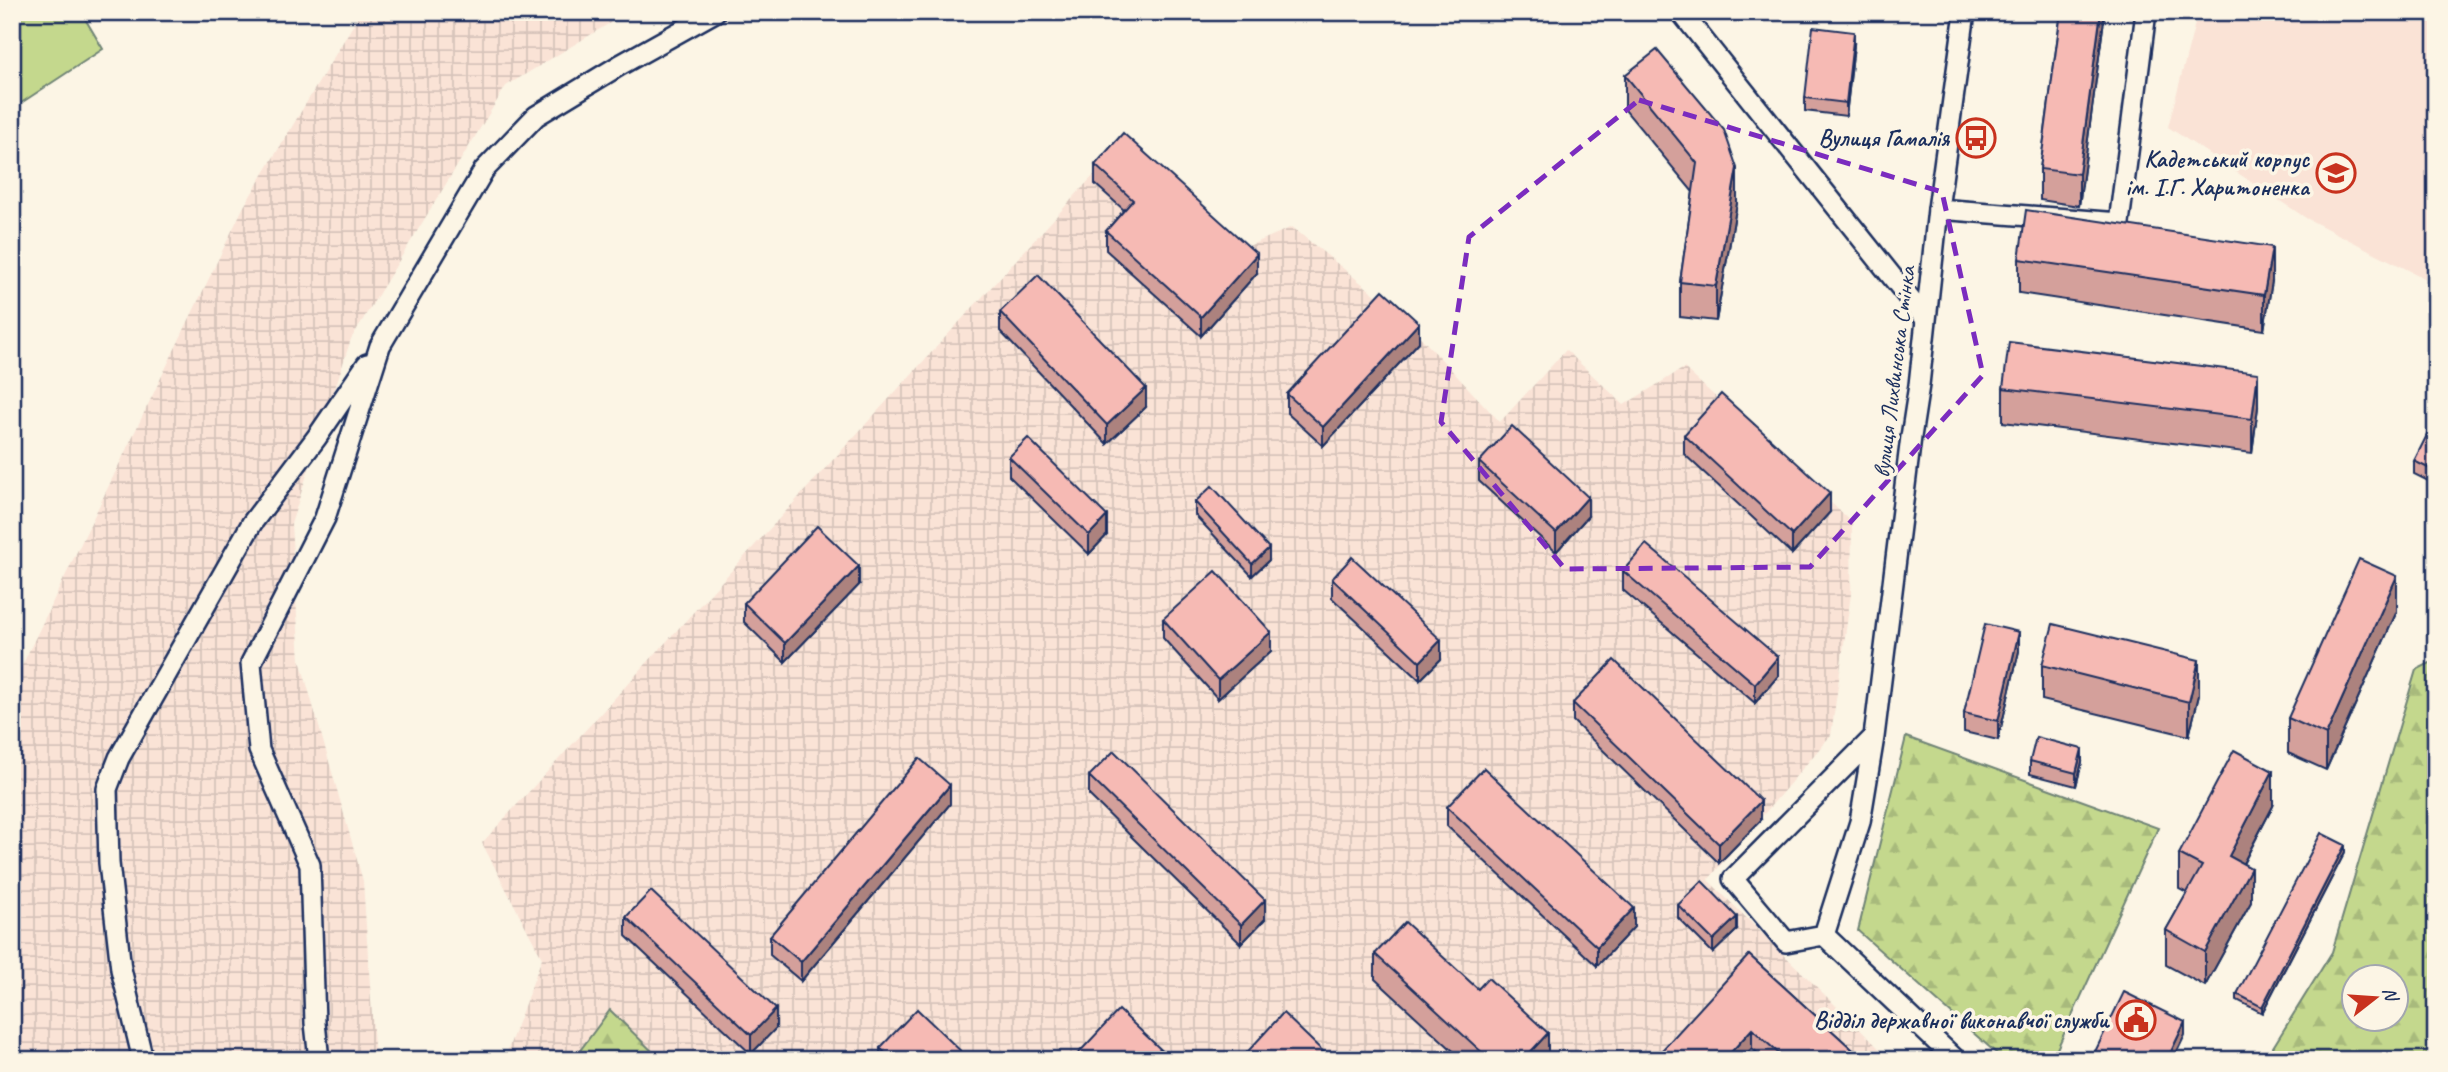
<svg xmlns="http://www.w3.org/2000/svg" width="2448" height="1072" viewBox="0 0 2448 1072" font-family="Caveat,sans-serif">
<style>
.built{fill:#fae3d6}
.industrial{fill:url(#industrial-grid)}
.green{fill:#c4d88d;stroke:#708476;stroke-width:2}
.forest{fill:url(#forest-firs);stroke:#708476;stroke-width:2;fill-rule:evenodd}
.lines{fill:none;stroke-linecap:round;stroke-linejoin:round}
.street-casing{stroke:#1b2f5e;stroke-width:24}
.street{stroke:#fcf5e5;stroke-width:19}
.wall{fill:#d4a09b;stroke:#1b2f5e;stroke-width:2}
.shaded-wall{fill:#ac827e;stroke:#1b2f5e;stroke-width:2}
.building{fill:#f6bab4;stroke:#1b2f5e;stroke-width:2}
.marked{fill:none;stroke:#7b2cbf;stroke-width:5;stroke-dasharray:14 9;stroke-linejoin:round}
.labels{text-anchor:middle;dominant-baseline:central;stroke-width:7;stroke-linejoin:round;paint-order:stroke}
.poi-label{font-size:24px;font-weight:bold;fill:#1b2f5e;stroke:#fcf5e5;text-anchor:end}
.street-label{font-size:24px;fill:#1b2f5e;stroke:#fcf5e5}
</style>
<defs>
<pattern id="industrial-grid" width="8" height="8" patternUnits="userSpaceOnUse" patternTransform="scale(1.75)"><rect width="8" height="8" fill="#fae3d6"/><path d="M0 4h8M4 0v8" fill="none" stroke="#d6c3ba"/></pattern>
<pattern id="forest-firs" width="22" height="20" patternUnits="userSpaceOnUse" patternTransform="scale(1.75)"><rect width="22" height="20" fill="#c4d88d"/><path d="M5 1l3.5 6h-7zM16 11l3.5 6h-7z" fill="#a8ba7c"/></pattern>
</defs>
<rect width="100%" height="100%" fill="#fcf5e5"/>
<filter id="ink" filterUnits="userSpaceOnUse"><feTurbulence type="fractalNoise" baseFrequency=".0143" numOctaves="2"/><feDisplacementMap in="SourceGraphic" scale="14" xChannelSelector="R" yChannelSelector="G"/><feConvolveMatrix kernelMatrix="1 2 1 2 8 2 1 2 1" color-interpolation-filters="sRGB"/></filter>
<g filter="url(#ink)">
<!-- built -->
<polygon class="built" points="2198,12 2436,12 2436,284 2306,218 2168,127"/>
<!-- industrial -->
<g class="industrial">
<polygon points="361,12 628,12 506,86 351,339 291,524 300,660 363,881 375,1060 18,1060 12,1036 12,693 15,680 243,208"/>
<polygon points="1126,140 1244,248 1292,227 1397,312 1500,422 1566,350 1624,405 1684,368 1852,522 1851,594 1831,735 1708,880 1891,1060 504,1060 542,958 482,843"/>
</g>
<!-- green -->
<polygon class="green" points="12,12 81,12 103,49 12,109"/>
<!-- forest -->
<g class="forest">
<path d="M2436,660V1060H2265L2332,952L2416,670ZM2354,978H2396V1020H2354Z"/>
<polygon points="1906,737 2158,828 2052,1060 2004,1060 1858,931"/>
<polygon points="610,1010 661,1060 573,1060"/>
</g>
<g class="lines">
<!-- street casing -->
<g class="street-casing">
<g id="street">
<polyline points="1681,12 1925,318"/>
<polyline points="1938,209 2119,223 2146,12"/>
<polyline points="1874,737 1860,822 1824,935 1786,942 1733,879 1874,737 1911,437 1919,385 1938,209 1965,12"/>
<polyline points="1824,935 1956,1060"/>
<polyline points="143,1060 121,969 109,863 107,789 119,758 252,523 317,437 367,364"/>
<polyline points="319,1060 315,1023 310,865 259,750 251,663 325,518 380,346 484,170 536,116 620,65 715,12"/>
</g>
</g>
<!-- street -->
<use href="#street" class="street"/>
</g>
<!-- wall -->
<g class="wall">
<polygon points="2061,12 2105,12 2079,206 2040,200 2040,169"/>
<polygon points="1854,45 1846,116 1805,111 1805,98"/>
<polygon points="1625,75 1737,203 1716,321 1680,317 1680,282 1693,192 1625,110"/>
<polygon points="1095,165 1257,273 1201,336 1106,250 1106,231 1124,210 1095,184"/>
<polygon points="2019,259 2272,281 2264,330 2019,293"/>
<polygon points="1000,312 1146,407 1107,444 1000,331"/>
<polygon points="1419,342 1323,446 1287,413 1287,394"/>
<polygon points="2003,388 2258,407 2252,453 2003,422"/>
<polygon points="2436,425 2436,485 2414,474 2414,461"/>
<polygon points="1684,435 1830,512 1792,554 1684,454"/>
<polygon points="1009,457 1107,535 1089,554 1009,476"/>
<polygon points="1479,462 1588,516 1556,552 1479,481"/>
<polygon points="1195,502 1269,560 1252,576 1195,515"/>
<polygon points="1623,571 1778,676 1755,703 1623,590"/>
<polygon points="1332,579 1441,659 1420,680 1332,598"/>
<polygon points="859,585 785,662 744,622 744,603"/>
<polygon points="2397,611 2326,770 2288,753 2288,718"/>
<polygon points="1163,619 1271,651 1218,699 1163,638"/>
<polygon points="2019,651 1998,740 1964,732 1964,713"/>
<polygon points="2042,665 2199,695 2189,736 2042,700"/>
<polygon points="1573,703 1761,820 1719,863 1573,721"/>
<polygon points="2030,761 2082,762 2076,786 2030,774"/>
<polygon points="1089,776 1265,919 1241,944 1089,795"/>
<polygon points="950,804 801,981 770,955 770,936"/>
<polygon points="2273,806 2243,864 2251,902 2205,986 2166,965 2166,930 2187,893 2179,889 2179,854"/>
<polygon points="1447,807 1634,927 1597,966 1447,826"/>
<polygon points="2345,852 2262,1013 2237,1000 2237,994"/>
<polygon points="1678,905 1737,930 1713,953 1678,918"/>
<polygon points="626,917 776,1028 751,1054 626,936"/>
<polygon points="1375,954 1548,1057 1546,1060 1463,1060 1375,979"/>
<polygon points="1749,955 1864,1060 1765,1060 1752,1048"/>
<polygon points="880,1048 970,1060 880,1060"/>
</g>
<!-- shaded-wall -->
<g class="shaded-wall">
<polygon points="2101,12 2105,12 2079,206 2079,174"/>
<polygon points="1854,32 1854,45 1846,116 1846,103"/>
<polygon points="1737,168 1737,203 1716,321 1716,286"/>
<polygon points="2272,247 2272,281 2264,330 2264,295"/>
<polygon points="1257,254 1257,273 1201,336 1201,317"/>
<polygon points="1419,323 1419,342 1323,446 1323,427"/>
<polygon points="2258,373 2258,407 2252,453 2252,419"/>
<polygon points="1146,388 1146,407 1107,444 1107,425"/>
<polygon points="1830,493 1830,512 1792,554 1792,535"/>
<polygon points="1588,497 1588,516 1556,552 1556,533"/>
<polygon points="1107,516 1107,535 1089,554 1089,535"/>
<polygon points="1269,548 1269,560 1252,576 1252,564"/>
<polygon points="859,566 859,585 785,662 785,643"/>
<polygon points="2397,576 2397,611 2326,770 2326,735"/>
<polygon points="1271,632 1271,651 1218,699 1218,680"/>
<polygon points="2019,632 2019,651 1998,740 1998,721"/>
<polygon points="1441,640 1441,659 1420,680 1420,662"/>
<polygon points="1778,657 1778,676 1755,703 1755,684"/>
<polygon points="2199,660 2199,695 2189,736 2189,702"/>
<polygon points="2082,749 2082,762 2076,786 2076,773"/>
<polygon points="2273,771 2273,806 2229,890 2229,856"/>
<polygon points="950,785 950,804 801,981 801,962"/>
<polygon points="1761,801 1761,820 1719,863 1719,844"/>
<polygon points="2345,845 2345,852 2262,1013 2262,1007"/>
<polygon points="2251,868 2251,902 2205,986 2205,952"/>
<polygon points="1265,900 1265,919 1241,944 1241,925"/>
<polygon points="1634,908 1634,927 1597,966 1597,947"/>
<polygon points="1737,917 1737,930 1713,953 1713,940"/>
<polygon points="776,1009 776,1028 751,1054 751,1035"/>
<polygon points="2185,1022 2185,1035 2173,1060 2167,1060"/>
<polygon points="1752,1029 1752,1048 1741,1060 1724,1060"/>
<polygon points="1548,1033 1548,1057 1546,1060 1523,1060"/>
</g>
<!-- building -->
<g class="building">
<polygon points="2061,12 2101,12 2079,174 2040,169"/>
<polygon points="1813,27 1854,32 1846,103 1805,98"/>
<polygon points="1657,50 1724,130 1737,168 1716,286 1680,282 1697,163 1625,75"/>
<polygon points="1123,133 1257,254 1201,317 1106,231 1133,200 1095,165"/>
<polygon points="2026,210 2272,247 2264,295 2019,259"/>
<polygon points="1038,275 1146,388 1107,425 1000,312"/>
<polygon points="1383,290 1419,323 1323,427 1287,394"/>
<polygon points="2009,342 2258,373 2252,419 2003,388"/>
<polygon points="1721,394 1830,493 1792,535 1684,435"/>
<polygon points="2433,423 2436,425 2436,472 2414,461"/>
<polygon points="1512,426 1588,497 1556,533 1479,462"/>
<polygon points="1028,438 1107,516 1089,535 1009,457"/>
<polygon points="1212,486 1269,548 1252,564 1195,502"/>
<polygon points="817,526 859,566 785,643 744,603"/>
<polygon points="1646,544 1778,657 1755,684 1623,571"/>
<polygon points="1352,557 1441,640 1420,662 1332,579"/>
<polygon points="2359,559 2397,576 2326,735 2288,718"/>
<polygon points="1216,571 1271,632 1218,680 1163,619"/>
<polygon points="1985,624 2019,632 1998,721 1964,713"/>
<polygon points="2053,624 2199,660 2189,702 2042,665"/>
<polygon points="1614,660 1761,801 1719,844 1573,703"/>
<polygon points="2036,737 2082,749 2076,773 2030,761"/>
<polygon points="2234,750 2273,771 2229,856 2251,868 2205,952 2166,930 2202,866 2179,854"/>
<polygon points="1114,751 1265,900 1241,925 1089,776"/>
<polygon points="919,758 950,785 801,962 770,936"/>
<polygon points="1484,768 1634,908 1597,947 1447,807"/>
<polygon points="2321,833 2345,845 2262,1007 2237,994"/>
<polygon points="1702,881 1737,917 1713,940 1678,905"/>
<polygon points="651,891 776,1009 751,1035 626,917"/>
<polygon points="1405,922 1478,989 1488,978 1548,1033 1523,1060 1481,1060 1485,1055 1375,954"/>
<polygon points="1749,955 1864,1060 1786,1060 1752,1029 1724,1060 1653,1060"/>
<polygon points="2124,992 2185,1022 2167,1060 2091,1060"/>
<polygon points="917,1009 970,1060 892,1060 880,1048"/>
<polygon points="1119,1010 1172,1060 1072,1060"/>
<polygon points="1283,1013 1332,1060 1240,1060"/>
</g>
</g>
<!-- marked area -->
<path class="marked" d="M1639,100L1942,192L1983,375L1810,567L1565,569L1441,422L1469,237Z"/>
<!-- icons -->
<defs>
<g id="bus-ring" transform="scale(2.0125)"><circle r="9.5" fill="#fcf5e5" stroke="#c8321e" stroke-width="1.5"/><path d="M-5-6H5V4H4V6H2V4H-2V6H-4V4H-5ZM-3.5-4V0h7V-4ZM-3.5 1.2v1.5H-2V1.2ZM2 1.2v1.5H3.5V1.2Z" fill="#c8321e"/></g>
<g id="school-ring" transform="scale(2.0125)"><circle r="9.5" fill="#fcf5e5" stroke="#c8321e" stroke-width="1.5"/><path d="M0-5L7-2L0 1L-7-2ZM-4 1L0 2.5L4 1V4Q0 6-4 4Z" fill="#c8321e"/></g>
<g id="civic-ring" transform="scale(2.0125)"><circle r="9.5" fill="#fcf5e5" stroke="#c8321e" stroke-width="1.5"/><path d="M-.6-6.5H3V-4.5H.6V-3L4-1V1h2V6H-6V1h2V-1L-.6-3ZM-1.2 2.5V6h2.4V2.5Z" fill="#c8321e"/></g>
</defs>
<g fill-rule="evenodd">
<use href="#bus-ring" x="1976" y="138"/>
<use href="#school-ring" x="2336" y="173"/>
<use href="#civic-ring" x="2136" y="1020"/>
</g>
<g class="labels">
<!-- poi labels -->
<g class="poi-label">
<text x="1949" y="138">Вулиця Гамалія</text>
<text x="2309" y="159">Кадетський корпус<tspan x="2309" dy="28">ім. І.Г. Харитоненка</tspan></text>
<text x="2109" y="1020">Відділ державної виконавчої служби</text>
</g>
<!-- street labels -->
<g class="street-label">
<text transform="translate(1894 372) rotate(-83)">вулиця Лихвинська Стінка</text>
</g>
</g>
<!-- margin -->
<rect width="2448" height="1072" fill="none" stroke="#fcf5e5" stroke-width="42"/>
<rect x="21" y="21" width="2406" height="1030" fill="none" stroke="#1b2f5e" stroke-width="2.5" filter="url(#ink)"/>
<!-- north arrow -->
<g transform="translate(2375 998) rotate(73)"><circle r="33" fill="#fcf5e5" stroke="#a2a6af" stroke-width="2"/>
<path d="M0-5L12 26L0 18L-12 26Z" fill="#c8321e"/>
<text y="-10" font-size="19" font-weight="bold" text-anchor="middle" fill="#1b2f5e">N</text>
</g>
</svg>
